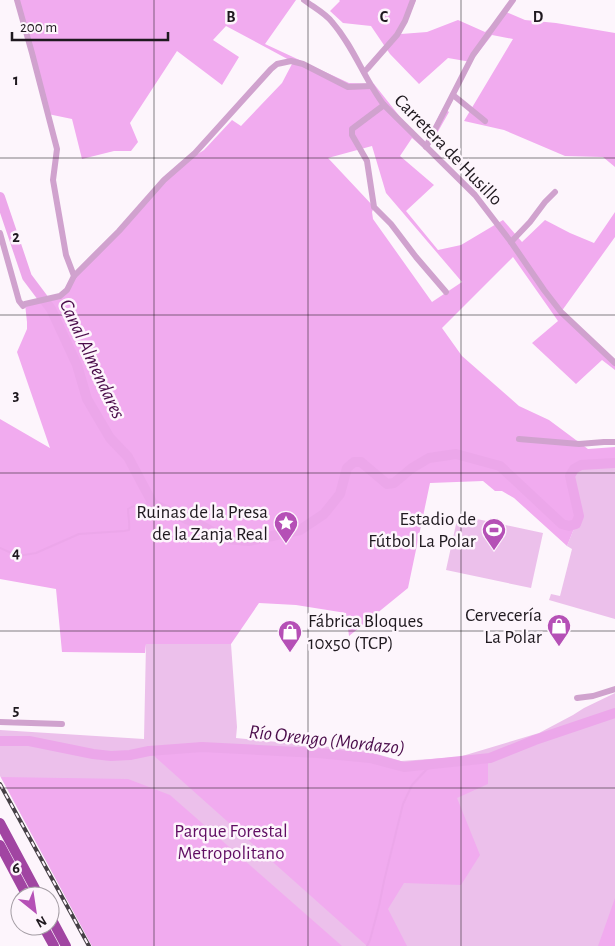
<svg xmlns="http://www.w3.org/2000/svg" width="615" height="946" viewBox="0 0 615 946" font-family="'Alegreya Sans',sans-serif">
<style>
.green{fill:#ecc0eb}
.forest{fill:#f1abef;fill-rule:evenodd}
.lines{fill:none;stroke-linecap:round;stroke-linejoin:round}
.stream{stroke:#eca7ea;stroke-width:2}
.river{stroke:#eca7ea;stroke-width:10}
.minor{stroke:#d0a2ce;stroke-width:6}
.trunk{stroke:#a145a2;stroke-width:10}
.rail-casing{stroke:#464046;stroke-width:4}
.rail{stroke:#fdf5fc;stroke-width:2;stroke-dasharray:5.5;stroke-linecap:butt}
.grid{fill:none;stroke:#1f191f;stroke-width:1;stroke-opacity:0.55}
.labels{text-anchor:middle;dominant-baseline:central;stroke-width:5;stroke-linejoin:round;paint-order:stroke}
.street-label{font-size:19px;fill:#1f191f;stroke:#fdf5fc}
.poi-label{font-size:19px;fill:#1f191f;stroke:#fdf5fc;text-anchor:end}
.park-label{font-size:19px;fill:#610e63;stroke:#fdf5fc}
.water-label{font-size:20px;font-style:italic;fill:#4b0d4b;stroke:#fdf5fc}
.grid-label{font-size:16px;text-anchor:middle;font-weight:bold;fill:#1f191f;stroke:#fdf5fc;stroke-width:5;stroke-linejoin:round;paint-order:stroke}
</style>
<rect width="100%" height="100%" fill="#fdf5fc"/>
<!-- green -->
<g class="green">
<polygon points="615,463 615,619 549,600 551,594 560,596 572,549 567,546 579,516 570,476 574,469 581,465"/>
<polygon points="458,515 543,533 531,588 446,570"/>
<polygon points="146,644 231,644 237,727 236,738 363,750 401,761 459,757 539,733 573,715 584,708 615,693 615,946 92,946 0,776 0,730 144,739"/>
</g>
<!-- forest -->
<g class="forest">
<path d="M17,0H296L265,44L349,83L374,84L408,127L425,142L443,108L449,112L427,151L412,138L400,156L434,185L406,211L438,250L461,245L503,220L522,242L545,220L570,233L594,243L615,212V237L561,312L615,363V370L602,360L576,384L532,343L558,321L513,257L442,328L462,356L519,406L549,420L588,449L615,447V463L581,465L574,469L570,475L579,516L567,546L514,498L502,491H495L483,481L430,483L408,588L349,636L346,613L296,605L259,603L231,644H146L145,653L62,652L56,589L0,579V419L50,448L17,352L27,329V322L25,304L60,296L74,276L181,165L204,150L232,120L241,126L282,83L293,62L226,26L213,40L239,57L222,85L177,51L130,123L138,142L131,151H114L82,159L72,119L48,114ZM372,146L386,193L462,282L432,302L373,219L372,212L374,207L328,158Z"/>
<polygon points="339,0 416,0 401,34 427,32 458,20 485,32 506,12 525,20 556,23 615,33 615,167 603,157 565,156 504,130 464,121 513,39 492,35 471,62 448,58 419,84 390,54 371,26 343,23 330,11 340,1"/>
<polygon points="202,750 315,756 368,761 403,768 438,766 488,761 488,784 457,798 480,855 461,885 404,883 388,909 407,946 367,946 153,755"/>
<polygon points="1,777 128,779 170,795 342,946 92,946"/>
<polygon points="615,898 615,946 598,946"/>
</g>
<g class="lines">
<!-- stream -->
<g class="stream">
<path d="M0,548L18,556L36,553L79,534L124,531L129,530C130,523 128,516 128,509C136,504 143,503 153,504"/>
<polyline points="367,946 370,940 379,906 384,881 403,804 412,785 426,770 436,764"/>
</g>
<!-- river -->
<g class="river">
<polyline points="0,197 27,277 51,309 77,365 87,399 110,438 128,457 153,504 204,527 225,539 249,541 300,530 324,514 340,494 347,468 354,462 361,462 387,484 394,483 412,468 429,458 456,454 500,466 562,524 569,526 576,524 579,516 570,476 574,469 581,465 615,463"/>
<polyline points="0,741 29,741 93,754 111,756 130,755 149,751 202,747 318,753 370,758 404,767 490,758 535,740 615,713"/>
</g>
<!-- minor -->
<g class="minor">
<polyline points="17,0 32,53 57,149 53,180 66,255 74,276"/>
<path d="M304,0C313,7 325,13 332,22C354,47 364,79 384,105L475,195L511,242L544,290L561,312L615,363"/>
<polyline points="364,72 368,68 397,35 405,21 413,0"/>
<polyline points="453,95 485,121"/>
<polyline points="384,105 352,129 352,135 367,161 374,207 391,224 416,257 446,292"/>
<polyline points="426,147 473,55 513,0"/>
<polyline points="0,233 19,301 23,306 25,304 60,296 67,290 74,276 119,231 164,180 195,153 271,69 277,64 291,61 303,64 348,87 371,86"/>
<polyline points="511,242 530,222 545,202 555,192"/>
<polyline points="519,439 579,444 604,442 615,442"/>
<polyline points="577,698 593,696 615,689"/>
<polyline points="0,722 62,724"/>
</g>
<!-- trunk -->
<g class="trunk">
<polyline points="0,823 39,896"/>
<polyline points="0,845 27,896"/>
<polyline points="50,916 66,946"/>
<polyline points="43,926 54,946"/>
</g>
<!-- rail casing -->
<g class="rail-casing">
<polyline id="rail" points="0,784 89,946"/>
</g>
<!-- rail -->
<use href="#rail" class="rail"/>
</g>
<!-- grid -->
<path class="grid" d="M154,0V946M308,0V946M461,0V946M0,158H615M0,315H615M0,473H615M0,631H615M0,788H615"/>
<!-- icons -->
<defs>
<g id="sight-pin" transform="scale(1.25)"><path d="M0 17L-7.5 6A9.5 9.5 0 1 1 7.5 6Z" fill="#b550b6" stroke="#fdf5fc"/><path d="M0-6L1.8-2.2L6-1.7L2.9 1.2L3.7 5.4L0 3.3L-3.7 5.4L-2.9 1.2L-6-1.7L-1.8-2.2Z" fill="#fff"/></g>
<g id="stadium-pin" transform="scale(1.25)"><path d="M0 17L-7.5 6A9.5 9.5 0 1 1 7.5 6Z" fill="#b550b6" stroke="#fdf5fc"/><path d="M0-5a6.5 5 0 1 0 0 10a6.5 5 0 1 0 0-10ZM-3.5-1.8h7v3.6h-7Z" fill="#fff"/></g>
<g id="shop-pin" transform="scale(1.25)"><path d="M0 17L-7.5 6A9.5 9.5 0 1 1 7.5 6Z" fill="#b550b6" stroke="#fdf5fc"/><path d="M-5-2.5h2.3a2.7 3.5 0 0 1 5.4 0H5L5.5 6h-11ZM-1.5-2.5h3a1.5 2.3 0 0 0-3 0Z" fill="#fff"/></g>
</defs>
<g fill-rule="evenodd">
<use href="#sight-pin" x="286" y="523"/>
<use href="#stadium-pin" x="494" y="530"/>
<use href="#shop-pin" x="559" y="626"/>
<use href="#shop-pin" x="290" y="632"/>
</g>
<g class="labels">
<!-- street labels -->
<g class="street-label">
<text transform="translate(448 150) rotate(46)">Carretera de Husillo</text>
</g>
<!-- poi labels -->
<g class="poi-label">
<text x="268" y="512">Ruinas de la Presa<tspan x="268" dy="22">de la Zanja Real</tspan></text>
<text x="476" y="519">Estadio de<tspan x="476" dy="22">Fútbol La Polar</tspan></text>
<text x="542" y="615">Cervecería<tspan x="542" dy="22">La Polar</tspan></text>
<text x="308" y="621" text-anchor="start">Fábrica Bloques<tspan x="308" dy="22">10x50 (TCP)</tspan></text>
</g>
<!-- park labels -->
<g class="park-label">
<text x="231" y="831">Parque Forestal<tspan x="231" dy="22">Metropolitano</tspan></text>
</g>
<!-- water labels -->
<g class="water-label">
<text transform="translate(92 359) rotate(65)">Canal Almendares</text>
<text transform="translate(327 740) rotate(6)">Río Orengo (Mordazo)</text>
</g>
</g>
<g class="grid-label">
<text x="231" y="22">B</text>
<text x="384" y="22">C</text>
<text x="538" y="22">D</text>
<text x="16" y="85">1</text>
<text x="16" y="242">2</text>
<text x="16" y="400">3</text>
<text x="16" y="558">4</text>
<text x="16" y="715">5</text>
<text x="16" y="873">6</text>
</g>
<!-- north arrow -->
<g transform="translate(35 911) rotate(150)"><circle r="24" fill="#fdf5fc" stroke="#a49da4"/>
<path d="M0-4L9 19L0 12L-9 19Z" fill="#b550b6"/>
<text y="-8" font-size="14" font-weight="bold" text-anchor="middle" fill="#1f191f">N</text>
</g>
<!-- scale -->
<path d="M12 32v8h156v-8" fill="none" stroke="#1f191f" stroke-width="2.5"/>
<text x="20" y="32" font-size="15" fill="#1f191f" stroke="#fdf5fc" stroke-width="4" paint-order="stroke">200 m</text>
</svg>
